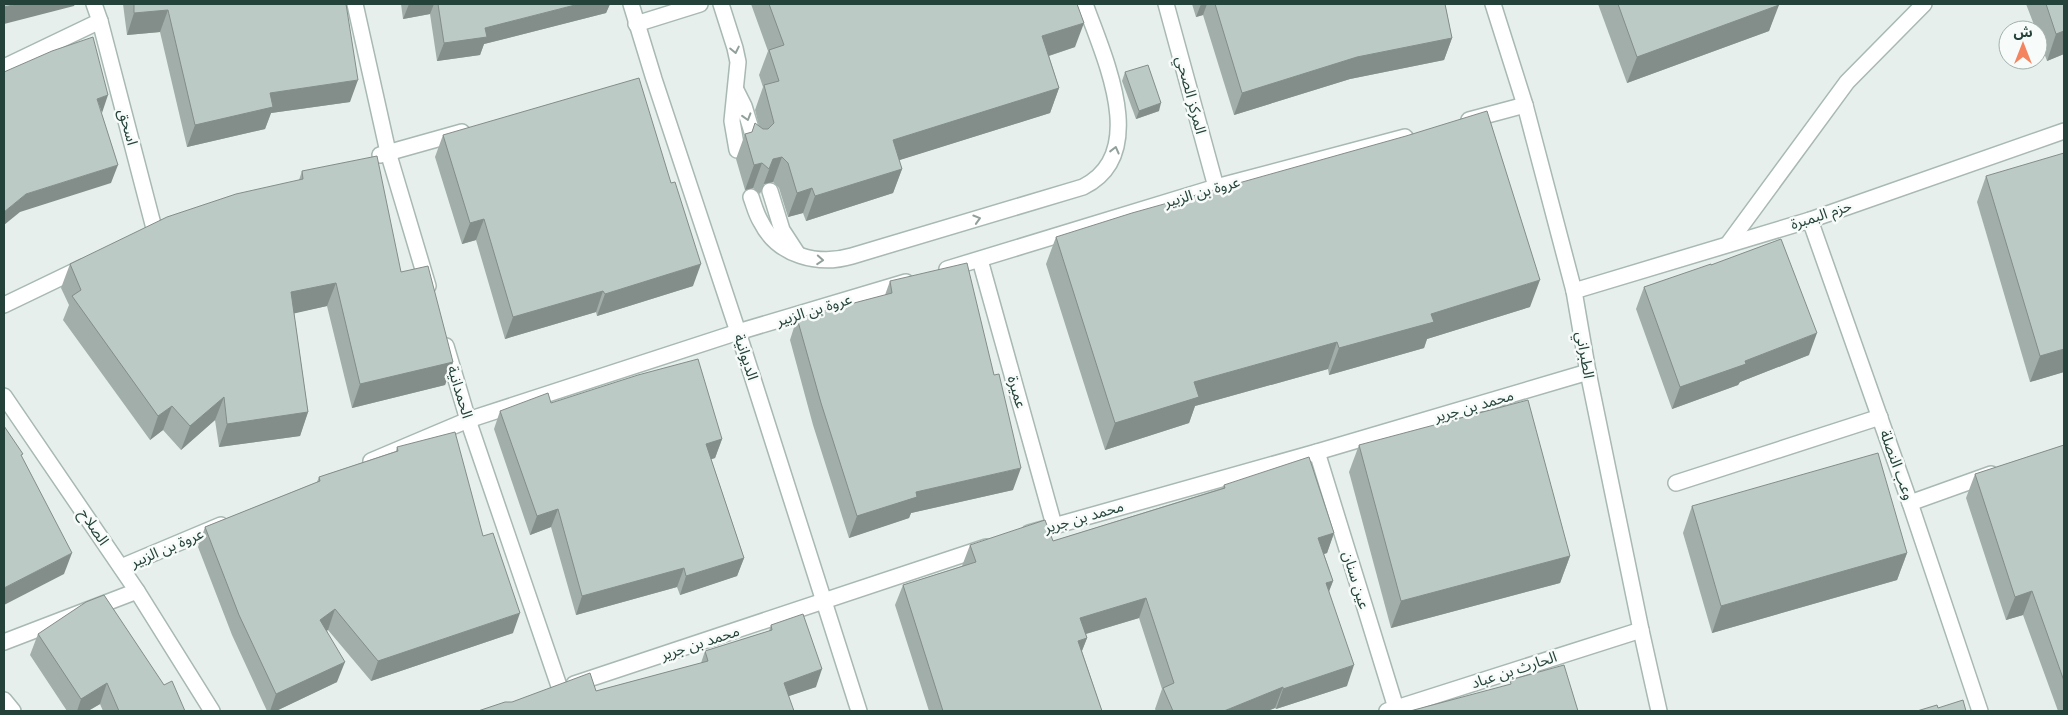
<svg xmlns="http://www.w3.org/2000/svg" width="2068" height="715" viewBox="0 0 2068 715" font-family="'Fira Sans','Noto Sans Arabic',sans-serif">
<style>
.lines{fill:none;stroke-linecap:round;stroke-linejoin:round}
.lane-casing{stroke:#a8b8b2;stroke-width:18}
.street-casing{stroke:#a8b8b2;stroke-width:18}
.lane{stroke:#fff;stroke-width:15}
.street{stroke:#fff;stroke-width:15}
.wall{fill:#a1aea9}
.shaded-wall{fill:#838d89}
.building{fill:#bbcac4;stroke:#838d89}
.oneway{stroke:#92a09c}
.labels{text-anchor:middle;dominant-baseline:central;stroke-width:5;stroke-linejoin:round;paint-order:stroke}
.street-label{font-size:15px;fill:#24423a;stroke:#f7fbf9}
</style>
<rect width="100%" height="100%" fill="#e6efeb"/>
<g class="lines">
<!-- lane casing -->
<g class="lane-casing">
<g id="lane">
<polyline points="721,4 735,48 738,62 732,121 737,150"/>
<polyline points="1166,4 1216,187"/>
<polyline points="636,24 700,4"/>
<polyline points="736,90 744,106 756,145"/>
<polyline points="770,191 782,230 797,253"/>
<path d="M751,197C754,205 756,214 761,222C778,256 818,266 852,256L1083,187C1151,154 1103,55 1085,4"/>
<polyline points="1728,244 1847,82 1924,4"/>
<polyline points="1676,483 1880,417"/>
</g>
</g>
<!-- street casing -->
<g class="street-casing">
<g id="street">
<polyline points="94,4 100,21 155,232"/>
<polyline points="355,4 388,152 428,286"/>
<polyline points="631,4 654,79 738,332 859,711"/>
<polyline points="1493,4 1525,105 1574,291 1588,372 1641,630 1659,711"/>
<polyline points="4,67 100,21"/>
<polyline points="1469,120 1525,105"/>
<polyline points="380,155 462,132"/>
<polyline points="1810,220 1910,503 1980,711"/>
<polyline points="980,260 1054,525"/>
<polyline points="947,269 1216,187 1405,137"/>
<polyline points="1574,291 1810,220 2064,131"/>
<polyline points="4,305 83,267"/>
<polyline points="446,346 468,420 560,689"/>
<polyline points="4,396 137,591 212,711"/>
<polyline points="1317,452 1396,708"/>
<polyline points="371,461 468,420 738,332 906,282"/>
<polyline points="1910,503 1991,474"/>
<polyline points="1029,533 1317,452 1588,372"/>
<polyline points="121,567 221,525"/>
<polyline points="4,642 137,591"/>
<polyline points="574,684 986,547"/>
<polyline points="4,700 13,711"/>
<polyline points="1387,711 1641,630"/>
</g>
</g>
<!-- lane -->
<use href="#lane" class="lane"/>
<!-- street -->
<use href="#street" class="street"/>
</g>
<!-- wall -->
<g class="wall">
<polygon points="123,4 346,4 350,102 271,113 265,129 187,147 160,32 127,35"/>
<polygon points="401,4 610,4 606,13 484,44 480,55 437,61 430,14 403,19"/>
<polygon points="751,4 1077,4 1075,47 1049,56 1059,88 1050,113 899,160 902,169 893,193 806,221 803,213 788,217 779,188 773,182 764,184 760,194 753,188 745,190 736,159 745,134 752,132 755,123 759,126 755,110 763,87 759,75 768,51"/>
<polygon points="1192,4 1445,4 1452,38 1444,60 1350,79 1234,115 1203,15 1196,17"/>
<polygon points="1598,4 1778,4 1769,31 1627,83"/>
<polygon points="2026,4 2064,4 2064,54 2047,61 2038,36 2038,30 2036,30"/>
<polygon points="1125,72 1159,111 1136,119 1122,81"/>
<polygon points="443,135 693,286 597,316 596,312 505,339 476,240 462,244 435,157"/>
<polygon points="302,171 401,272 453,362 445,385 352,408 327,306 294,313 308,412 300,436 219,447 215,420 181,450 163,430 150,440 63,320 69,305 61,288 70,264 299,180"/>
<polygon points="1986,176 2064,372 2030,382 1977,202"/>
<polygon points="1056,237 1530,307 1427,339 1424,348 1329,375 1328,369 1195,406 1189,423 1105,450 1046,264"/>
<polygon points="1711,265 1809,355 1740,382 1738,385 1672,409 1636,309 1644,287"/>
<polygon points="890,281 1013,490 911,513 909,518 849,538 813,425 790,340 797,318 885,295"/>
<polygon points="551,403 722,439 715,458 711,459 744,558 737,576 680,595 677,587 576,615 551,527 530,535 494,429 500,411"/>
<polygon points="1359,445 1570,556 1560,583 1391,628 1349,472"/>
<polygon points="2064,445 2064,711 2058,711 2023,615 2006,620 1966,498 1975,474"/>
<polygon points="397,447 483,536 513,633 371,681 328,630 327,630 337,682 276,711 267,711 232,635 198,547 205,527 317,482 319,477 396,451"/>
<polygon points="1224,485 1334,533 1327,553 1324,554 1333,581 1329,591 1347,686 1276,709 1275,708 1267,711 1156,711 1155,709 1162,689 1139,618 1086,634 1087,638 1082,651 1102,711 929,711 895,605 903,585 962,566 970,545 1053,541 1222,488"/>
<polygon points="1692,506 1907,553 1897,580 1712,633 1683,533"/>
<polygon points="771,625 816,687 789,696 512,702 596,691 701,663 705,651 769,631"/>
<polygon points="38,634 164,685 185,711 103,711 100,704 88,711 67,711 30,655"/>
</g>
<!-- shaded-wall -->
<g class="shaded-wall">
<polygon points="18,4 75,4 74,6 4,24 4,7"/>
<polygon points="409,4 434,4 430,14 403,19"/>
<polygon points="579,4 610,4 606,13 484,44 480,55 437,61 444,43 485,28"/>
<polygon points="1201,4 1207,4 1203,15 1196,17"/>
<polygon points="1779,5 1769,31 1627,83 1637,57"/>
<polygon points="168,10 160,32 127,35 134,13"/>
<polygon points="1084,23 1075,47 1033,61 1042,36"/>
<polygon points="2064,31 2064,54 2047,61 2056,34"/>
<polygon points="1452,38 1444,60 1350,79 1234,115 1242,93 1357,57"/>
<polygon points="358,80 350,102 271,113 265,129 187,147 195,125 270,93"/>
<polygon points="1059,88 1050,113 884,165 893,140"/>
<polygon points="108,95 102,113 97,99"/>
<polygon points="1161,103 1159,111 1136,119 1139,111"/>
<polygon points="782,157 773,182 764,184 760,194 773,159"/>
<polygon points="762,163 753,188 745,190 754,165"/>
<polygon points="118,165 111,183 20,212 4,225 4,212 26,194"/>
<polygon points="902,169 893,193 806,221 815,196"/>
<polygon points="812,188 803,213 788,217 797,193"/>
<polygon points="484,219 476,240 462,244 470,223"/>
<polygon points="701,264 693,286 597,316 605,294"/>
<polygon points="1540,280 1530,307 1427,339 1424,348 1329,375 1339,348 1431,314"/>
<polygon points="336,283 327,306 283,316 291,292"/>
<polygon points="603,291 596,312 505,339 513,317"/>
<polygon points="1817,333 1809,355 1740,382 1738,385 1672,409 1680,387 1745,361"/>
<polygon points="1337,342 1328,369 1195,406 1189,423 1105,450 1115,423 1194,382"/>
<polygon points="2064,349 2064,372 2030,382 2040,356"/>
<polygon points="453,362 445,385 352,408 360,384"/>
<polygon points="224,397 215,420 181,450 190,426"/>
<polygon points="172,406 163,430 150,440 158,416"/>
<polygon points="308,412 300,436 219,447 227,424"/>
<polygon points="722,439 715,458 699,463 706,444"/>
<polygon points="1021,468 1013,490 911,513 909,518 849,538 857,516 916,492"/>
<polygon points="558,509 551,527 530,535 537,516"/>
<polygon points="1334,533 1327,553 1311,558 1318,538"/>
<polygon points="72,553 64,574 4,605 4,588"/>
<polygon points="1907,553 1897,580 1712,633 1721,606"/>
<polygon points="1570,556 1560,583 1391,628 1401,601"/>
<polygon points="744,558 737,576 680,595 686,576"/>
<polygon points="684,568 677,587 576,615 582,596"/>
<polygon points="1333,581 1325,602 1326,583"/>
<polygon points="2032,591 2023,615 2006,620 2015,597"/>
<polygon points="1146,598 1139,618 1072,638 1080,618"/>
<polygon points="335,609 328,630 313,640 320,620"/>
<polygon points="520,613 513,633 371,681 378,661"/>
<polygon points="1087,638 1079,658 1078,641"/>
<polygon points="345,662 337,682 276,711 270,711 276,694"/>
<polygon points="1354,665 1347,686 1276,709 1283,689"/>
<polygon points="822,669 816,687 777,700 784,683"/>
<polygon points="107,683 100,704 88,711 77,711 81,699"/>
<polygon points="1283,687 1275,708 1267,711 1224,711"/>
</g>
<!-- building -->
<g class="building">
<polygon points="4,4 18,4 4,7"/>
<polygon points="134,4 346,4 358,80 270,93 273,107 195,125 168,10 134,13"/>
<polygon points="438,4 579,4 485,28 487,37 444,43"/>
<polygon points="769,4 1077,4 1084,23 1042,36 1059,88 893,140 902,169 815,196 812,188 797,193 788,163 782,157 773,159 769,169 762,163 754,165 745,134 752,132 755,123 763,129 768,129 774,123 764,85 779,81 769,50 784,45"/>
<polygon points="1215,4 1445,4 1452,38 1357,57 1242,93"/>
<polygon points="1618,4 1778,4 1779,5 1637,57"/>
<polygon points="2046,4 2064,4 2064,31 2056,34"/>
<polygon points="93,37 108,95 97,99 118,165 26,194 4,212 4,72 52,51"/>
<polygon points="1148,65 1161,103 1139,111 1125,72"/>
<polygon points="639,78 671,183 675,182 701,264 605,294 603,291 513,317 484,219 470,223 443,135"/>
<polygon points="1487,111 1540,280 1431,314 1434,322 1339,348 1337,342 1194,382 1199,397 1115,423 1056,237 1132,213 1406,136"/>
<polygon points="2064,153 2064,349 2040,356 1986,176"/>
<polygon points="377,156 401,272 428,266 453,362 360,384 336,283 291,292 308,412 227,424 224,397 190,426 172,406 158,416 72,296 81,290 70,264 167,217 236,194 303,179 302,171"/>
<polygon points="1781,239 1817,333 1745,361 1746,364 1680,387 1644,287 1711,264 1711,265"/>
<polygon points="967,263 994,375 999,374 1021,468 916,492 917,497 857,516 821,403 797,318 892,293 890,281"/>
<polygon points="698,359 722,439 706,444 744,558 686,576 684,568 582,596 558,509 537,516 500,411 548,393 551,403 638,375"/>
<polygon points="1528,400 1570,556 1401,601 1359,445"/>
<polygon points="4,426 23,454 21,455 72,553 4,588"/>
<polygon points="455,432 483,536 493,533 520,613 378,661 335,609 320,620 345,662 276,694 239,615 205,527 320,481 319,477 398,451 397,447"/>
<polygon points="2064,445 2064,681 2032,591 2015,597 1975,474"/>
<polygon points="1878,453 1907,553 1721,606 1692,506"/>
<polygon points="1309,457 1334,533 1318,538 1333,581 1326,583 1354,665 1283,689 1283,687 1224,711 1173,711 1163,688 1174,683 1146,598 1080,618 1087,638 1078,641 1102,711 943,711 903,585 976,562 970,545 1045,520 1053,541 1225,488 1224,485"/>
<polygon points="104,595 164,685 172,681 185,711 119,711 107,683 81,699 38,634 86,602"/>
<polygon points="803,614 822,669 784,683 794,711 478,711 505,702 512,702 590,673 596,691 708,661 705,651 772,630 771,625"/>
<polygon points="1564,665 1578,711 1410,711 1511,684 1510,680"/>
<polygon points="1963,700 1966,711 1917,711 1937,705 1938,708"/>
</g>
<!-- one-way arrows -->
<defs><path id="oneway-chevron" d="M-2-3.5L2.5 0L-2 3.5" fill="none" stroke-width="1.6" stroke-linecap="round" stroke-linejoin="round" transform="scale(1.25)"/></defs>
<g class="oneway">
<use href="#oneway-chevron" transform="translate(735 50) rotate(78)"/>
<use href="#oneway-chevron" transform="translate(747 117) rotate(73)"/>
<use href="#oneway-chevron" transform="translate(1115 150) rotate(-76)"/>
<use href="#oneway-chevron" transform="translate(977 219) rotate(-17)"/>
<use href="#oneway-chevron" transform="translate(820 260) rotate(4)"/>
</g>
<g class="labels">
<!-- street labels -->
<g class="street-label">
<text transform="translate(1191 95) rotate(75)">المركز الصحي</text>
<text transform="translate(128 127) rotate(75)">اسحق</text>
<text transform="translate(1202 192) rotate(-16)">عروة بن الزبير</text>
<text transform="translate(1821 215) rotate(-18)">حزم البمبرة</text>
<text transform="translate(814 310) rotate(-17)">عروة بن الزبير</text>
<text transform="translate(1585 355) rotate(80)">الطبراني</text>
<text transform="translate(746 357) rotate(72)">الديوانية</text>
<text transform="translate(460 392) rotate(73)">الحمدانية</text>
<text transform="translate(1017 392) rotate(74)">عميرة</text>
<text transform="translate(1474 406) rotate(-16)">محمد بن جرير</text>
<text transform="translate(1897 465) rotate(70)">وعب النصلة</text>
<text transform="translate(1084 517) rotate(-16)">محمد بن جرير</text>
<text transform="translate(94 527) rotate(56)">الصلاح</text>
<text transform="translate(167 548) rotate(-23)">عروة بن الزبير</text>
<text transform="translate(1356 580) rotate(73)">عين سنان</text>
<text transform="translate(700 643) rotate(-18)">محمد بن جرير</text>
<text transform="translate(1514 670) rotate(-18)">الحارث بن عباد</text>
</g>
</g>
<!-- border -->
<rect width="2068" height="715" fill="none" stroke="#24423a" stroke-width="10"/>
<!-- north arrow -->
<g transform="translate(2023 45)"><circle r="24" fill="#f7fbf9" stroke="#a3b1ad"/>
<path d="M0-4L9 19L0 12L-9 19Z" fill="#f4845f"/>
<text y="-8" font-size="14" font-weight="bold" text-anchor="middle" fill="#24423a">ش</text>
</g>
</svg>
